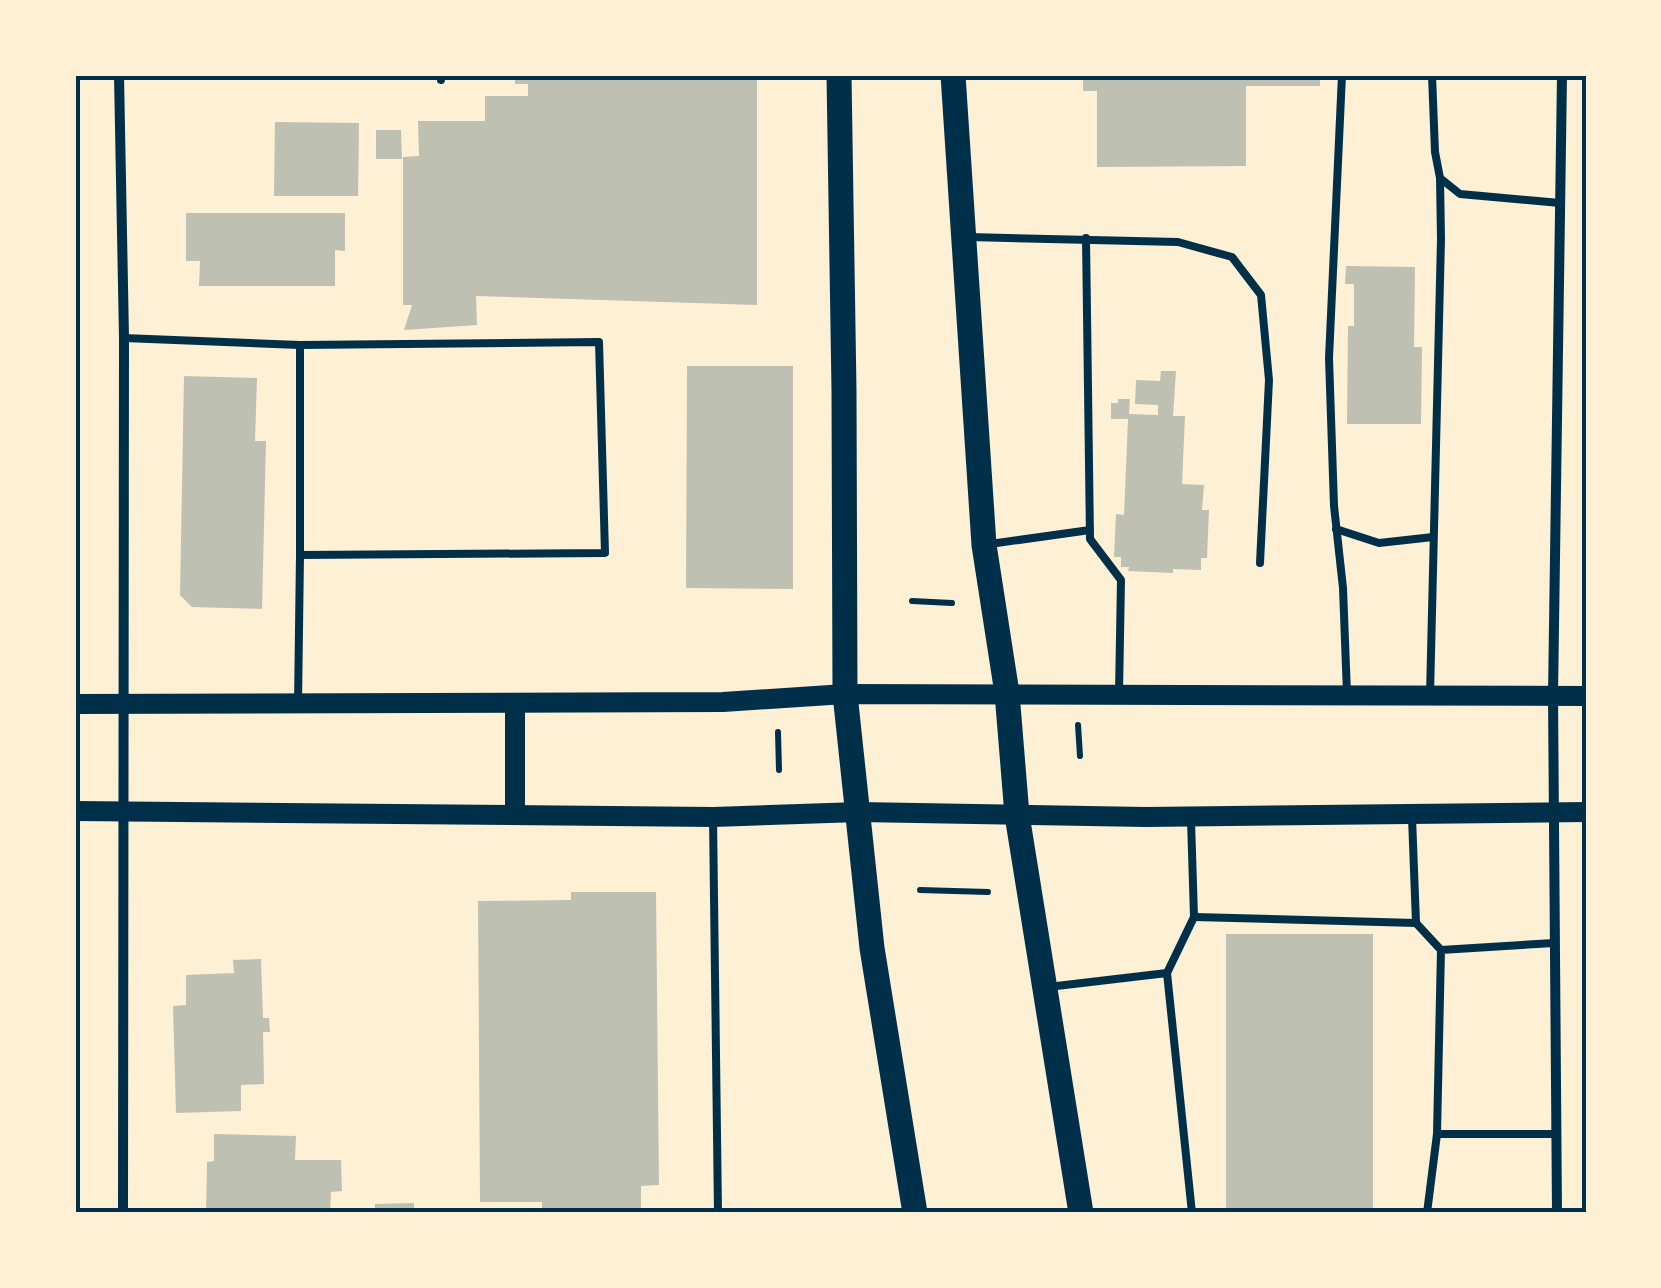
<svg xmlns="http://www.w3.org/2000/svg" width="1661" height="1288" viewBox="0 0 1661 1288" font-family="Ubuntu,sans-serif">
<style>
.building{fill:#bec0b2}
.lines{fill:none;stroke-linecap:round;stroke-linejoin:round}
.path{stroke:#003049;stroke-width:6}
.service{stroke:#003049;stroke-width:8}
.minor{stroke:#003049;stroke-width:10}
.secondary{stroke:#003049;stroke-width:20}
.primary{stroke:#003049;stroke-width:25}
.neatline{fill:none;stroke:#003049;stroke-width:4}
</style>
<rect width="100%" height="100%" fill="#fdf0d5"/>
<!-- building -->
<g class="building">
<polygon points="515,75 757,75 757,305 476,296 477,325 404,330 412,305 403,305 403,157 419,156 418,121 485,121 485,96 528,96 528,84 515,84"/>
<polygon points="1083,75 1320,75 1320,86 1246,86 1246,166 1097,167 1097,91 1083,91"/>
<polygon points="275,122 359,123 358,196 274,196"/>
<polygon points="376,130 401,130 402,159 376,159"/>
<polygon points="186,213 345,213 345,251 335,250 335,286 199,286 200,261 186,261"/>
<polygon points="1346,266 1415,267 1414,347 1422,347 1421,424 1347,424 1348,326 1354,326 1354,284 1345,284"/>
<polygon points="687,366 793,366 793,589 686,588"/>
<polygon points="1161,371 1176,371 1173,416 1185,416 1182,484 1204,485 1202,510 1209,510 1207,558 1201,558 1201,570 1173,569 1173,573 1128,571 1129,567 1121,567 1121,557 1114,557 1116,514 1124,515 1128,419 1111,419 1111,403 1118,403 1118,399 1130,399 1129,414 1158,415 1158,405 1135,404 1136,380 1160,381"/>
<polygon points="184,376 257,378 255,441 266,441 262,609 192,607 180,595"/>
<polygon points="571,892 656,892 659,1185 641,1186 641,1213 542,1213 542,1202 480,1202 478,901 571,900"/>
<rect x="1226" y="934" width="147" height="279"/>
<polygon points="261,959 263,1018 269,1018 270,1032 263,1032 264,1084 241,1085 241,1111 176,1113 173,1006 186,1005 186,975 234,973 233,960"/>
<polygon points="214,1134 296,1136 295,1160 341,1160 342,1191 331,1192 330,1213 206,1213 207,1162 214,1161"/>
<polygon points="414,1203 414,1213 375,1213 375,1204"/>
</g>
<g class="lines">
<!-- path -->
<g class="path">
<polyline points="912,601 952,603"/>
<polyline points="1078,725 1080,756"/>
<polyline points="778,732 779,770"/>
<polyline points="920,890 988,892"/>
</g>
<!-- service -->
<g class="service">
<polyline points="1342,75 1329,358 1334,506 1343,588 1347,694"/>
<polyline points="1432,75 1435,152 1440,178 1460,194 1560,203"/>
<polyline points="441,80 442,75"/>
<polyline points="968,237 1178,242 1232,257 1261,295 1269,380 1260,563"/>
<polyline points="1086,238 1090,539 1121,580 1119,693"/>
<polyline points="124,338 300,345 599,342 605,553 300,555 298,703"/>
<polyline points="1336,529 1379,543 1433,537"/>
<polyline points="990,544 1090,530"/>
<polyline points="300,555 300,345"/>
<polyline points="1430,695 1441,239 1440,178"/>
<polyline points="713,817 718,1213"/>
<polyline points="1412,817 1416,923"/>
<polyline points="1191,820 1194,917 1167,973 1192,1213"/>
<polyline points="1194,917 1416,923 1441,950"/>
<polyline points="1554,943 1441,950 1437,1134 1556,1134"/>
<polyline points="1048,987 1167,973"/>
<polyline points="1427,1213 1437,1134"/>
</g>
<!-- minor -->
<g class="minor">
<polyline points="119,75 124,338 123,1213"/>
<polyline points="1557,1213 1553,695 1562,75"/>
</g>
<!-- secondary -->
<g class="secondary">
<polyline points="75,704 723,702 845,694 1586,696"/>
<polyline points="75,811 713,817 859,812 1146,817 1586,812"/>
<polyline points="515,815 515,703"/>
</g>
<!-- primary -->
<g class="primary">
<polyline points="839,75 844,391 845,694 872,948 915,1213"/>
<polyline points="953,75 984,545 1007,693 1017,815 1081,1213"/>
</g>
</g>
<!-- border -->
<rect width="1661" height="1288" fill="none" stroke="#fdf0d5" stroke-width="155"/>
<rect x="78" y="78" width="1506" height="1132" class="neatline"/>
</svg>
